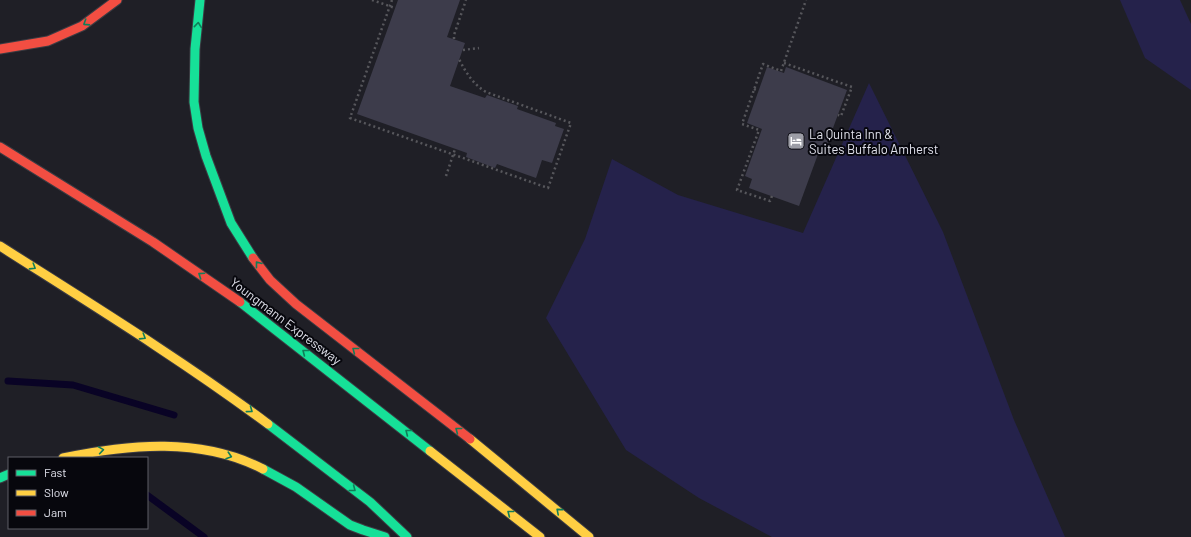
<svg xmlns="http://www.w3.org/2000/svg" width="1191" height="537" viewBox="0 0 1191 537" font-family="Barlow,sans-serif">
<style>
.green{fill:#25224b}
.lines{fill:none;stroke-linecap:round;stroke-linejoin:round}
.stream{stroke:#090325;stroke-width:7}
.building{fill:#3d3c4b}
.fast-casing{stroke:#3c3c43;stroke-width:11}
.slow-casing{stroke:#3c3c43;stroke-width:11}
.jam-casing{stroke:#3c3c43;stroke-width:11}
.path{stroke:#57575c;stroke-width:2.5;stroke-dasharray:2 3;stroke-linecap:butt}
.fast{stroke:#16e098;stroke-width:9}
.slow{stroke:#ffcf43;stroke-width:9}
.jam{stroke:#f24e42;stroke-width:9}
.oneway{stroke:#0f7e59}
.labels{text-anchor:middle;dominant-baseline:central;stroke-width:4;stroke-linejoin:round;paint-order:stroke}
.poi-label{font-size:13px;fill:#e0e1eb;stroke:#07070d;text-anchor:start}
.street-label{font-size:13px;fill:#e0e1eb;stroke:#07070d}
</style>
<rect width="100%" height="100%" fill="#1f1f26"/>
<!-- green -->
<g class="green">
<polygon points="1120,0 1180,0 1191,24 1191,90 1145,58"/>
<polygon points="869,83 943,232 1014,420 1065,537 772,537 699,498 626,450 546,318 585,239 612,159 678,195 803,233"/>
</g>
<g class="lines">
<!-- stream -->
<g class="stream">
<polyline points="8,381 73,385 174,415"/>
<polyline points="147,495 204,537"/>
</g>
</g>
<!-- building -->
<g class="building">
<polygon points="398,0 460,0 447,37 465,43 450,86 485,98 487,95 518,106 517,109 556,123 555,126 564,129 552,163 542,160 536,178 497,164 495,168 466,157 467,153 357,114"/>
<polygon points="767,67 784,73 786,67 847,90 826,147 821,146 799,206 749,188 752,179 745,176 762,129 747,123"/>
</g>
<g class="lines">
<!-- fast casing -->
<g class="fast-casing">
<g id="fast">
<polyline points="200,0 195,49 194,102 198,128 206,156 231,223 253,258"/>
<polyline points="240,302 430,451"/>
<polyline points="268,424 370,502 407,537"/>
<polyline points="263,469 296,487 350,525 363,530 385,537"/>
<polyline points="0,478 9,474"/>
</g>
</g>
<!-- slow casing -->
<g class="slow-casing">
<g id="slow">
<path d="M0,246C91,304 182,360 268,424"/>
<polyline points="470,439 589,537"/>
<polyline points="430,451 540,537"/>
<path d="M63,458C129,444 201,437 263,469"/>
</g>
</g>
<!-- jam casing -->
<g class="jam-casing">
<g id="jam">
<polyline points="0,49 48,41 82,26 117,0"/>
<polyline points="0,147 153,242 240,302"/>
<polyline points="253,258 270,280 296,304 470,439"/>
</g>
</g>
<!-- path -->
<g class="path">
<polyline points="372,0 395,8"/>
<path d="M392,0L350,118L548,188L571,123L486,92C473,84 466,73 459,59"/>
<polyline points="454,39 454,35 466,0"/>
<polyline points="463,50 479,48"/>
<polyline points="784,63 852,87 841,116 838,115"/>
<polyline points="754,89 758,91"/>
<polyline points="446,176 455,149"/>
<polyline points="772,196 770,201 737,190 759,130 742,124 763,64 781,71 806,0"/>
</g>
<!-- fast -->
<use href="#fast" class="fast"/>
<!-- slow -->
<use href="#slow" class="slow"/>
<!-- jam -->
<use href="#jam" class="jam"/>
</g>
<!-- one-way arrows -->
<defs><path id="oneway-chevron" d="M-2-3.5L2.5 0L-2 3.5" fill="none" stroke-width="1.6" stroke-linecap="round" stroke-linejoin="round"/></defs>
<g class="oneway">
<use href="#oneway-chevron" transform="translate(86 23) rotate(147)"/>
<use href="#oneway-chevron" transform="translate(198 25) rotate(-84)"/>
<use href="#oneway-chevron" transform="translate(258 264) rotate(-128)"/>
<use href="#oneway-chevron" transform="translate(33 267) rotate(32)"/>
<use href="#oneway-chevron" transform="translate(201 275) rotate(-146)"/>
<use href="#oneway-chevron" transform="translate(143 337) rotate(32)"/>
<use href="#oneway-chevron" transform="translate(355 350) rotate(-142)"/>
<use href="#oneway-chevron" transform="translate(305 352) rotate(-142)"/>
<use href="#oneway-chevron" transform="translate(250 410) rotate(36)"/>
<use href="#oneway-chevron" transform="translate(458 430) rotate(-142)"/>
<use href="#oneway-chevron" transform="translate(408 432) rotate(-142)"/>
<use href="#oneway-chevron" transform="translate(101 450) rotate(-9)"/>
<use href="#oneway-chevron" transform="translate(229 456) rotate(18)"/>
<use href="#oneway-chevron" transform="translate(353 489) rotate(38)"/>
<use href="#oneway-chevron" transform="translate(559 511) rotate(-139)"/>
<use href="#oneway-chevron" transform="translate(510 513) rotate(-142)"/>
</g>
<!-- icons -->
<defs>
<g id="hotel-square" transform="scale(0.9)"><rect x="-9" y="-9" width="18" height="18" rx="4" fill="#9c9da6" stroke="#07070d"/><path d="M-6-4.5h1.5V1H6V5H4.5V3h-9V5H-6ZM-4 0a1.8 1.8 0 1 1 3.6 0ZM.5 0V-2.5h3Q6-2.5 6 0Z" fill="#fff"/></g>
</defs>
<g fill-rule="evenodd">
<use href="#hotel-square" x="796" y="141"/>
</g>
<g class="labels">
<!-- poi labels -->
<g class="poi-label">
<text x="809" y="134">La Quinta Inn &amp;<tspan x="809" dy="15">Suites Buffalo Amherst</tspan></text>
</g>
<!-- street labels -->
<g class="street-label">
<text transform="translate(286 321) rotate(37)">Youngmann Expressway</text>
</g>
</g>
<!-- legend -->
<rect x="8" y="457" width="140" height="72" fill="#07070d" stroke="#5e5e66"/>
<rect x="16" y="470" width="20" height="6" fill="#16e098" stroke="#5e5e66"/>
<text x="44" y="477" font-size="12" fill="#e0e1eb">Fast</text>
<rect x="16" y="490" width="20" height="6" fill="#ffcf43" stroke="#5e5e66"/>
<text x="44" y="497" font-size="12" fill="#e0e1eb">Slow</text>
<rect x="16" y="510" width="20" height="6" fill="#f24e42" stroke="#5e5e66"/>
<text x="44" y="517" font-size="12" fill="#e0e1eb">Jam</text>
</svg>
